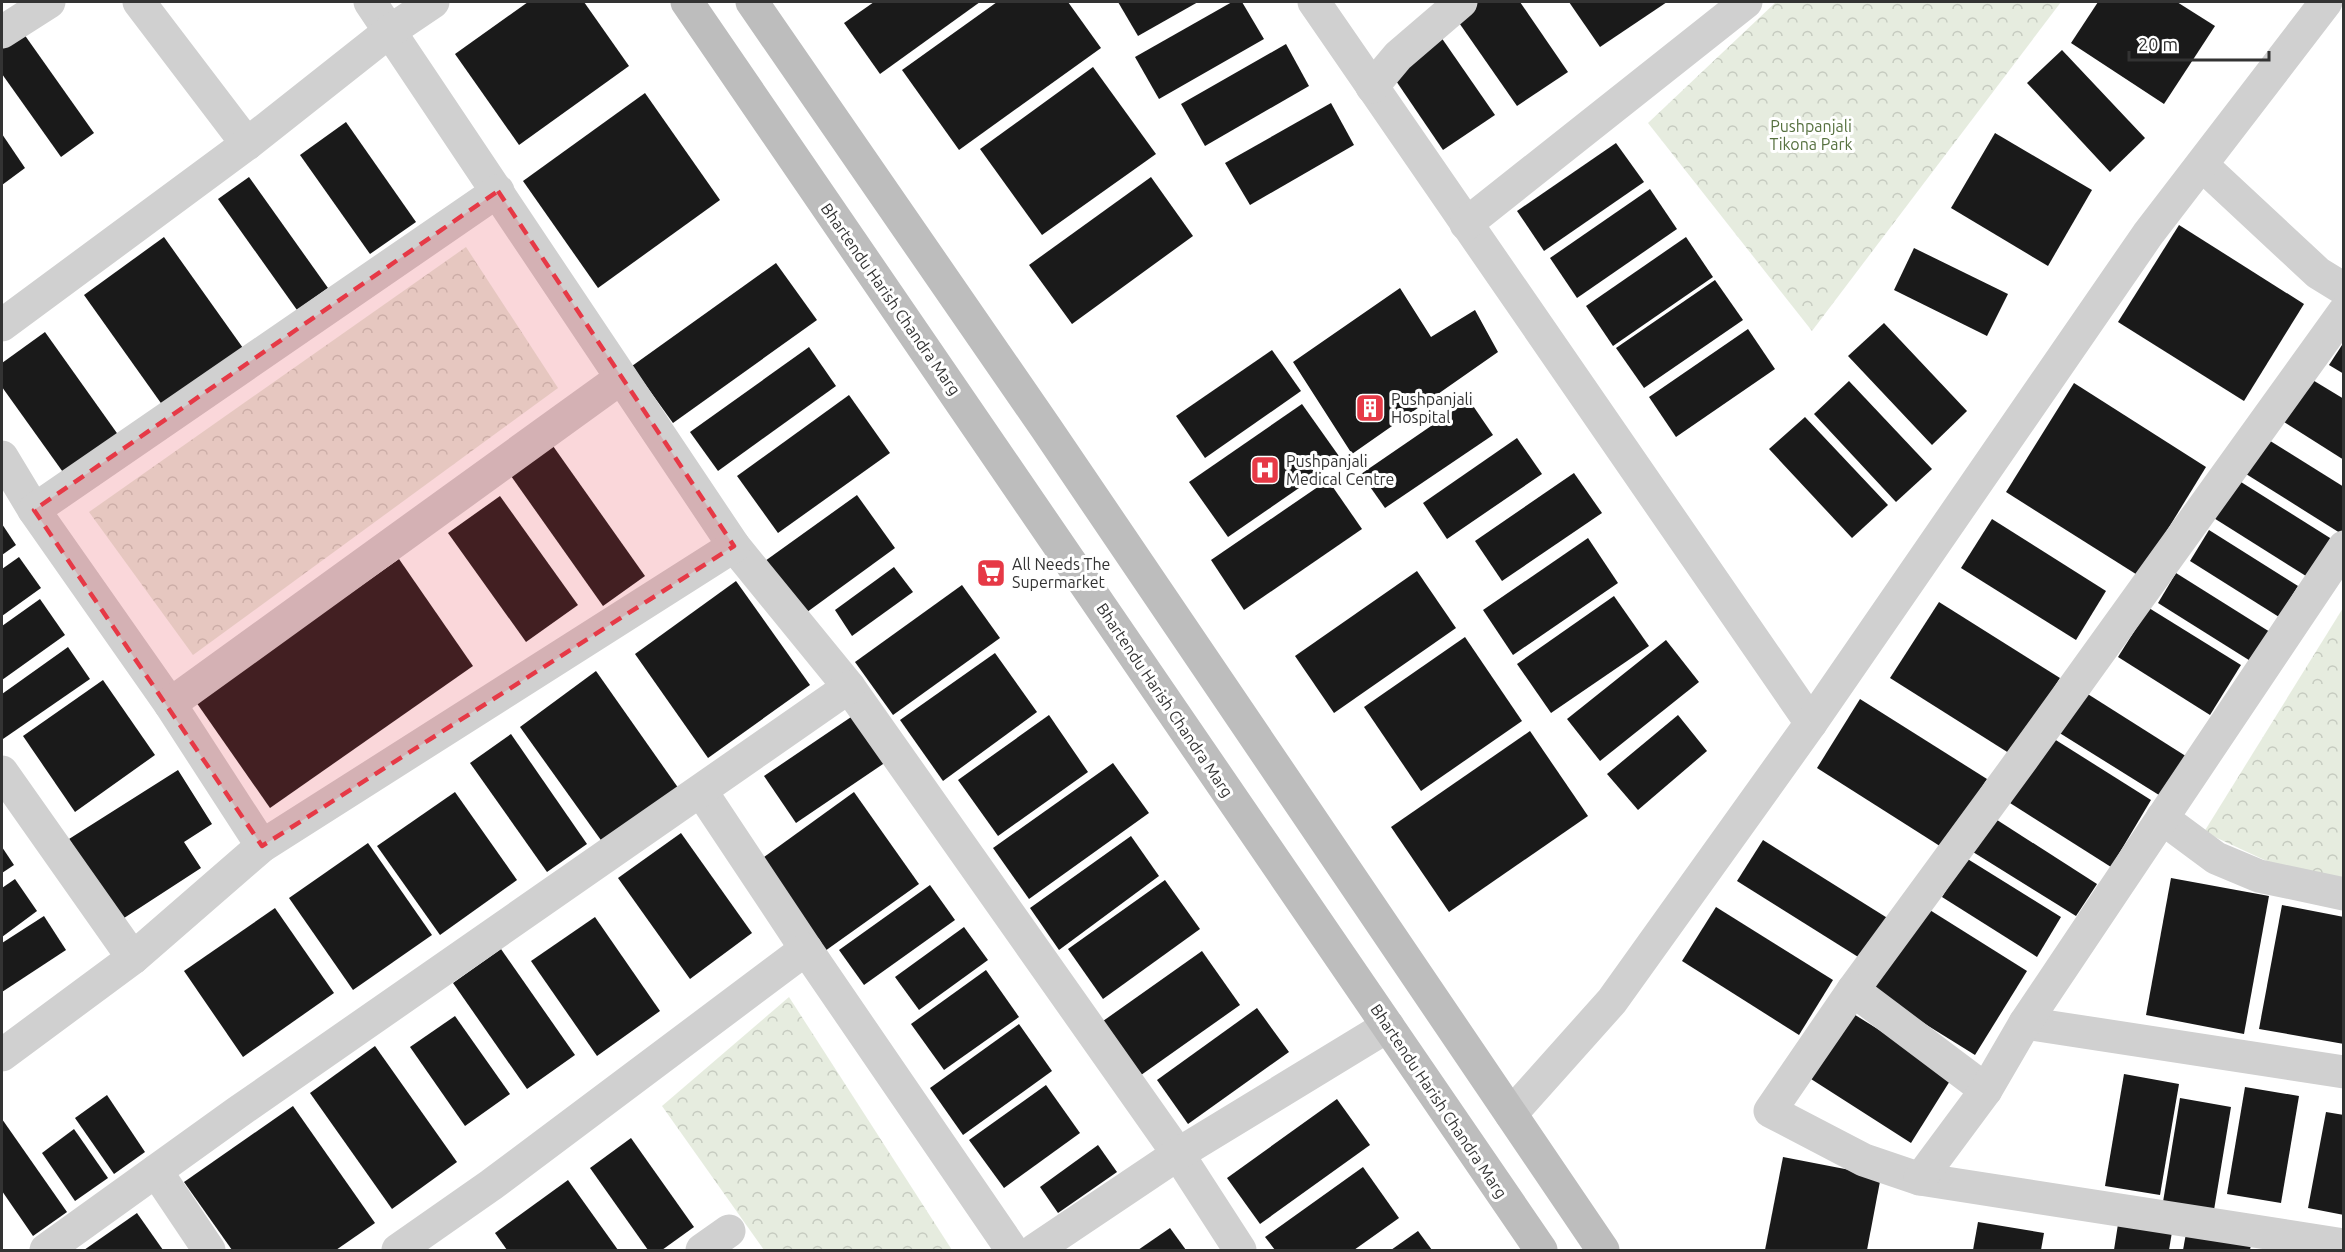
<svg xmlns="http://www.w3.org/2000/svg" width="2345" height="1252" viewBox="0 0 2345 1252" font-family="Ubuntu,sans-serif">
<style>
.park{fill:url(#park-crowns)}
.building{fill:#1a1a1a}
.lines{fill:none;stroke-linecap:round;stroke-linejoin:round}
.street{stroke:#d0d0d0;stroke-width:33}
.secondary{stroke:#bdbdbd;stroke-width:33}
.marked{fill:#e63946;fill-opacity:0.2;stroke:#e63946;stroke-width:4.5;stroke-dasharray:12 8;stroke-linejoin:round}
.labels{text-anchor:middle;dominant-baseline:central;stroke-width:6;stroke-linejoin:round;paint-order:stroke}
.park-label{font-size:16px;fill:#56703f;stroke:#fff}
.street-label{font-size:16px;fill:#333;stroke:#fff}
.poi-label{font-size:16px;fill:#333;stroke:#fff;text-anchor:start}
</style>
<defs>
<pattern id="park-crowns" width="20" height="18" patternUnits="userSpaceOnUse" patternTransform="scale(1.5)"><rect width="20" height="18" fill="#e6ecdf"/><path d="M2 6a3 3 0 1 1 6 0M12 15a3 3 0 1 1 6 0" fill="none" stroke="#c6cbc0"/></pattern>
</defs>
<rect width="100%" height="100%" fill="#fff"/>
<!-- park -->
<g class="park">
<polygon points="1776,2 2061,2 1812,331 1648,123"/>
<polygon points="466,247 558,388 193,655 89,512"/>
<polygon points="2343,608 2343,880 2284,869 2204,832"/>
<polygon points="789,997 952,1250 764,1250 662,1106"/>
</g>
<!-- building -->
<g class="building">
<polygon points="528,2 584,2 629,66 519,145 455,54"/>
<polygon points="874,2 980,2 880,74 844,23"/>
<polygon points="997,2 1068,2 1101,48 959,150 902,70"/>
<polygon points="1118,2 1198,2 1138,36"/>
<polygon points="1232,2 1242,2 1264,39 1159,99 1135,57"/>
<polygon points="1478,2 1520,2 1568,72 1517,106 1455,17"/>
<polygon points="1569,2 1667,2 1600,47"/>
<polygon points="2098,2 2177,2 2215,26 2164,104 2071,43"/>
<polygon points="19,27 94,133 61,157 2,74 2,40"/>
<polygon points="1441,37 1495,115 1443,150 1390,72"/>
<polygon points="1286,44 1309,86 1205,146 1181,104"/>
<polygon points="2062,50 2145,138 2110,172 2027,83"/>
<polygon points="1093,67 1156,154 1042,235 980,149"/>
<polygon points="645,93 720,200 598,288 523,181"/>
<polygon points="1331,103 1354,145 1250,205 1225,163"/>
<polygon points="346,122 416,222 370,254 300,155"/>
<polygon points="1995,133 2092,190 2048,266 1951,208"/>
<polygon points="2,134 25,168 2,185"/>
<polygon points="1616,143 1644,182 1544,251 1517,211"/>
<polygon points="249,177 328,288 297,310 218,199"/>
<polygon points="1151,177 1193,236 1072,324 1029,265"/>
<polygon points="1650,189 1677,229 1577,298 1550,258"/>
<polygon points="2179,225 2304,304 2244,401 2118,322"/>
<polygon points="164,237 243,348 163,406 84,295"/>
<polygon points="1686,237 1713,277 1613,346 1586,306"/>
<polygon points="1914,248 2008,294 1987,336 1894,290"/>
<polygon points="776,263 817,320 673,423 632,366"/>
<polygon points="1715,280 1743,320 1644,388 1616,348"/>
<polygon points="1400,288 1431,337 1475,310 1498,352 1352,454 1293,362"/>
<polygon points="1884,323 1967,411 1932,445 1848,356"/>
<polygon points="1748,329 1775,369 1676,437 1649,397"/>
<polygon points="45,332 119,436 65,475 2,387 2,363"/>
<polygon points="2344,342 2344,374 2329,365"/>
<polygon points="809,347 836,386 718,471 690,432"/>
<polygon points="1272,350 1301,391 1205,458 1176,416"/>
<polygon points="2311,379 2344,399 2344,460 2284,422"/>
<polygon points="1849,381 1932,469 1896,502 1814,414"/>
<polygon points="2074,383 2206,467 2139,576 2006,492"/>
<polygon points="849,395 890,453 778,533 737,476"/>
<polygon points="1469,400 1493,435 1385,508 1361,474"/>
<polygon points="1302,404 1341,459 1228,537 1189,482"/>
<polygon points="1805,417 1888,505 1852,538 1769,449"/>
<polygon points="2259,434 2344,487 2344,528 2340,533 2238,469"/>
<polygon points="1517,438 1542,474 1447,539 1423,503"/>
<polygon points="553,446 645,576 603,606 511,476"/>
<polygon points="1574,473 1602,513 1502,581 1475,541"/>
<polygon points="2233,477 2338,543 2314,581 2209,515"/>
<polygon points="1328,480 1362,529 1244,610 1211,560"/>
<polygon points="857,495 895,548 803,615 765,561"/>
<polygon points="500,496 578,605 526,642 448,533"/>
<polygon points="1992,519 2106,591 2076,640 1961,568"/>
<polygon points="2,524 16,545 2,555"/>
<polygon points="2209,530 2298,586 2279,617 2190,561"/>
<polygon points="1588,538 1618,583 1513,655 1483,610"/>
<polygon points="19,557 41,588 2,616 2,569"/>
<polygon points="399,559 473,666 270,808 196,702"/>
<polygon points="894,567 913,592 852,636 835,610"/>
<polygon points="1417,571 1456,628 1334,713 1295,656"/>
<polygon points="2176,573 2270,632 2252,662 2158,603"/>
<polygon points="736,581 810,685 708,758 635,654"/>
<polygon points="962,585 1000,638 893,715 855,662"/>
<polygon points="1614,596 1649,646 1551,713 1517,664"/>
<polygon points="40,599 65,635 2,680 2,626"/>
<polygon points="1939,602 2060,678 2012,755 1890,678"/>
<polygon points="2149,608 2241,665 2210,715 2118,657"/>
<polygon points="1465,637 1522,721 1421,791 1364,707"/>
<polygon points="1666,640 1699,682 1600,761 1567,719"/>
<polygon points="68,647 90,679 3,739 2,737 2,694"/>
<polygon points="995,653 1037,712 943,781 900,720"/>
<polygon points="596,671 679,789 603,843 520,727"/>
<polygon points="103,680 155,755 75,812 23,736"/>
<polygon points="2083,691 2192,760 2167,800 2058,732"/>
<polygon points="1860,699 1987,779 1943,848 1817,768"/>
<polygon points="857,713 886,762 796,823 764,776"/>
<polygon points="1049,715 1088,772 998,836 958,780"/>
<polygon points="1678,715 1707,751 1638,810 1607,774"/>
<polygon points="1530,731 1588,816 1449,912 1391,827"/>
<polygon points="511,734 587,844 547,872 470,763"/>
<polygon points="2051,737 2151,800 2111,867 2010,803"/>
<polygon points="1113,763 1149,813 1029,899 993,848"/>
<polygon points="178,770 212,824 184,842 201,868 121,920 69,839"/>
<polygon points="455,792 517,880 440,935 377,846"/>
<polygon points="854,792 919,884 825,951 760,860"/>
<polygon points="1994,818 2097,884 2076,916 1973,852"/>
<polygon points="681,833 752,933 690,979 618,878"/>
<polygon points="1131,836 1159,876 1059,950 1030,908"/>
<polygon points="1763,840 1889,919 1863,960 1737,881"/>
<polygon points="368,843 432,935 353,990 289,898"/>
<polygon points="2,847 14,865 2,873"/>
<polygon points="1966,858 2061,917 2037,957 1942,897"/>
<polygon points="2171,878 2269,896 2244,1034 2146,1015"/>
<polygon points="15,879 37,911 2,937 2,888"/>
<polygon points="1165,880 1200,929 1103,999 1068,949"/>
<polygon points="930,885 955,920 864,985 839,950"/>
<polygon points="2282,905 2344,917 2344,1044 2259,1029"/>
<polygon points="1716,907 1833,980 1799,1035 1682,961"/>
<polygon points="1925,907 2027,971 1975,1055 1872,991"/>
<polygon points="275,908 334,993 243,1057 184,971"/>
<polygon points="44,916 66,950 2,992 2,943"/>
<polygon points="595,917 660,1011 597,1056 531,961"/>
<polygon points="964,927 988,960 919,1010 895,977"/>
<polygon points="501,949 575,1055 527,1089 453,983"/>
<polygon points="1202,951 1240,1005 1134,1080 1096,1026"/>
<polygon points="986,970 1019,1017 944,1070 911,1024"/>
<polygon points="1257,1008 1289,1052 1188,1124 1157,1080"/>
<polygon points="1852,1013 1953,1076 1911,1143 1811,1079"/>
<polygon points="455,1016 510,1094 465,1126 410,1047"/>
<polygon points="1019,1024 1052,1071 963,1135 930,1088"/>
<polygon points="375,1046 457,1162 392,1209 310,1093"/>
<polygon points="2124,1074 2179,1084 2160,1195 2105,1186"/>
<polygon points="1046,1085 1080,1133 1004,1188 969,1140"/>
<polygon points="2245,1087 2299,1096 2281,1203 2227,1194"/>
<polygon points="107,1095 145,1152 114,1174 75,1118"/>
<polygon points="2180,1098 2231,1107 2214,1210 2163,1202"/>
<polygon points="1337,1099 1370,1145 1260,1224 1227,1178"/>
<polygon points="293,1106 375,1223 336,1250 232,1250 184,1182"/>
<polygon points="2326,1112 2344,1115 2344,1215 2308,1208"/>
<polygon points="2,1119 67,1212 33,1236 2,1191"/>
<polygon points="74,1129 108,1178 75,1201 42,1153"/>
<polygon points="631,1138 694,1227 662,1250 648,1250 590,1168"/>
<polygon points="1098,1145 1117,1172 1058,1213 1040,1187"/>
<polygon points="1783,1157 1881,1176 1867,1250 1765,1250"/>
<polygon points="1363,1167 1399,1218 1354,1250 1275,1250 1265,1237"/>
<polygon points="568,1180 618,1250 507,1250 495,1233"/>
<polygon points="2120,1211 2174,1220 2169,1250 2114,1250"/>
<polygon points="137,1213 163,1250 84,1250"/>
<polygon points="1978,1222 2044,1233 2041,1250 1973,1250"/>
<polygon points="1170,1228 1186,1250 1138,1250"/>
<polygon points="2187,1228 2252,1240 2250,1250 2183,1250"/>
<polygon points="1418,1231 1432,1250 1391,1250"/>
</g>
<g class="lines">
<!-- street -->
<g class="street">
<polyline points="139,2 247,144"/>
<polyline points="370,2 734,546 849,687 1178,1154 1240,1250"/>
<polyline points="1314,2 1811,723"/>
<polyline points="2,32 49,2"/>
<polyline points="1372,87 1398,56 1461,2"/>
<polyline points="2202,165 2318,273 2344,289"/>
<polyline points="1466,224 1746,2"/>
<polyline points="2344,312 2023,758 1853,990 1770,1111 1864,1160 1920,1179 2344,1245"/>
<polyline points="2,325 247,144 390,31 433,2"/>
<polyline points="2,457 34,510 170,704 262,846"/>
<polyline points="34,510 498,191"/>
<polyline points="170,704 621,378"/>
<polyline points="2,772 133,958"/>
<polyline points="701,791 806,949 1012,1250"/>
<polyline points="2162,818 2216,858 2259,876 2344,894"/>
<polyline points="1853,990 1986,1090"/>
<polyline points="2025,1023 2344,1072"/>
<polyline points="2,1055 133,958 262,846 734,546"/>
<polyline points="1511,1114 1612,1001 1811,723 2148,234 2326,2"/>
<polyline points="156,1171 209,1250"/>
<polyline points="1920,1179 1986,1090 2025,1023 2344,547"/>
<polyline points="46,1250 238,1112 849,687"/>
<polyline points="398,1250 491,1185 806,949"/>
<polyline points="702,1250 729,1231"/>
<polyline points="1035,1250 1178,1154 1388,1026"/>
</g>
<!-- secondary -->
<g class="secondary">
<polyline points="687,2 1541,1250"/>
<polyline points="752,2 1046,428 1603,1250"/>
</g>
</g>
<!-- marked area -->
<path class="marked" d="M498,191L734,546L262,846L34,510Z"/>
<!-- icons -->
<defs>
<g id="building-square" transform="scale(1.5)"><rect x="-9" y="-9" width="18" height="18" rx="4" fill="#e63946" stroke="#fff"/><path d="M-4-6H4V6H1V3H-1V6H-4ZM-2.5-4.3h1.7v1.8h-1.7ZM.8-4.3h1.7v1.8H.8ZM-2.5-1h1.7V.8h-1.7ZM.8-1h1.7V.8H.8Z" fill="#fff"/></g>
<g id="hospital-square" transform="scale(1.5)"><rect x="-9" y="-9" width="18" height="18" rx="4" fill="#e63946" stroke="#fff"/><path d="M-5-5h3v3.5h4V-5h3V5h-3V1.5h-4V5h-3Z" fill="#fff"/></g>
<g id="supermarket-square" transform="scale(1.5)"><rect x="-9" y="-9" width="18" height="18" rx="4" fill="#e63946" stroke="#fff"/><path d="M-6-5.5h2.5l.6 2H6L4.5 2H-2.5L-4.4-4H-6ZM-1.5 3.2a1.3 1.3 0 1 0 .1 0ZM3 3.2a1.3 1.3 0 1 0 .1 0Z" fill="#fff"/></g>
</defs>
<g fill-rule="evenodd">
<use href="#building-square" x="1370" y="408"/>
<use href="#hospital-square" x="1265" y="470"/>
<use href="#supermarket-square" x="991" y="573"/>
</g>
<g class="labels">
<!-- park labels -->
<g class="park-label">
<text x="1811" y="126">Pushpanjali<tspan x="1811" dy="18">Tikona Park</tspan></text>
</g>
<!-- street labels -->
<g class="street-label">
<text transform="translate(891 299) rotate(55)">Bhartendu Harish Chandra Marg</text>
<text transform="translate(1165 700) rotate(56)">Bhartendu Harish Chandra Marg</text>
<text transform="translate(1439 1101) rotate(56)">Bhartendu Harish Chandra Marg</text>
</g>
<!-- poi labels -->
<g class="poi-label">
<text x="1391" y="399">Pushpanjali<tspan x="1391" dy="18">Hospital</tspan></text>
<text x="1286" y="461">Pushpanjali<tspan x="1286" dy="18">Medical Centre</tspan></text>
<text x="1012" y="564">All Needs The<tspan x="1012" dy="18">Supermarket</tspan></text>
</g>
</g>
<!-- border -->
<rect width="2345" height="1252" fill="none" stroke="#333333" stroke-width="6"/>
<!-- scale -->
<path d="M2129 51v9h140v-9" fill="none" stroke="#333333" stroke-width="3"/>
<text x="2138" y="51" font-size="18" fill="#333333" stroke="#ffffff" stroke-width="4.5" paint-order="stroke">20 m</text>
</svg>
